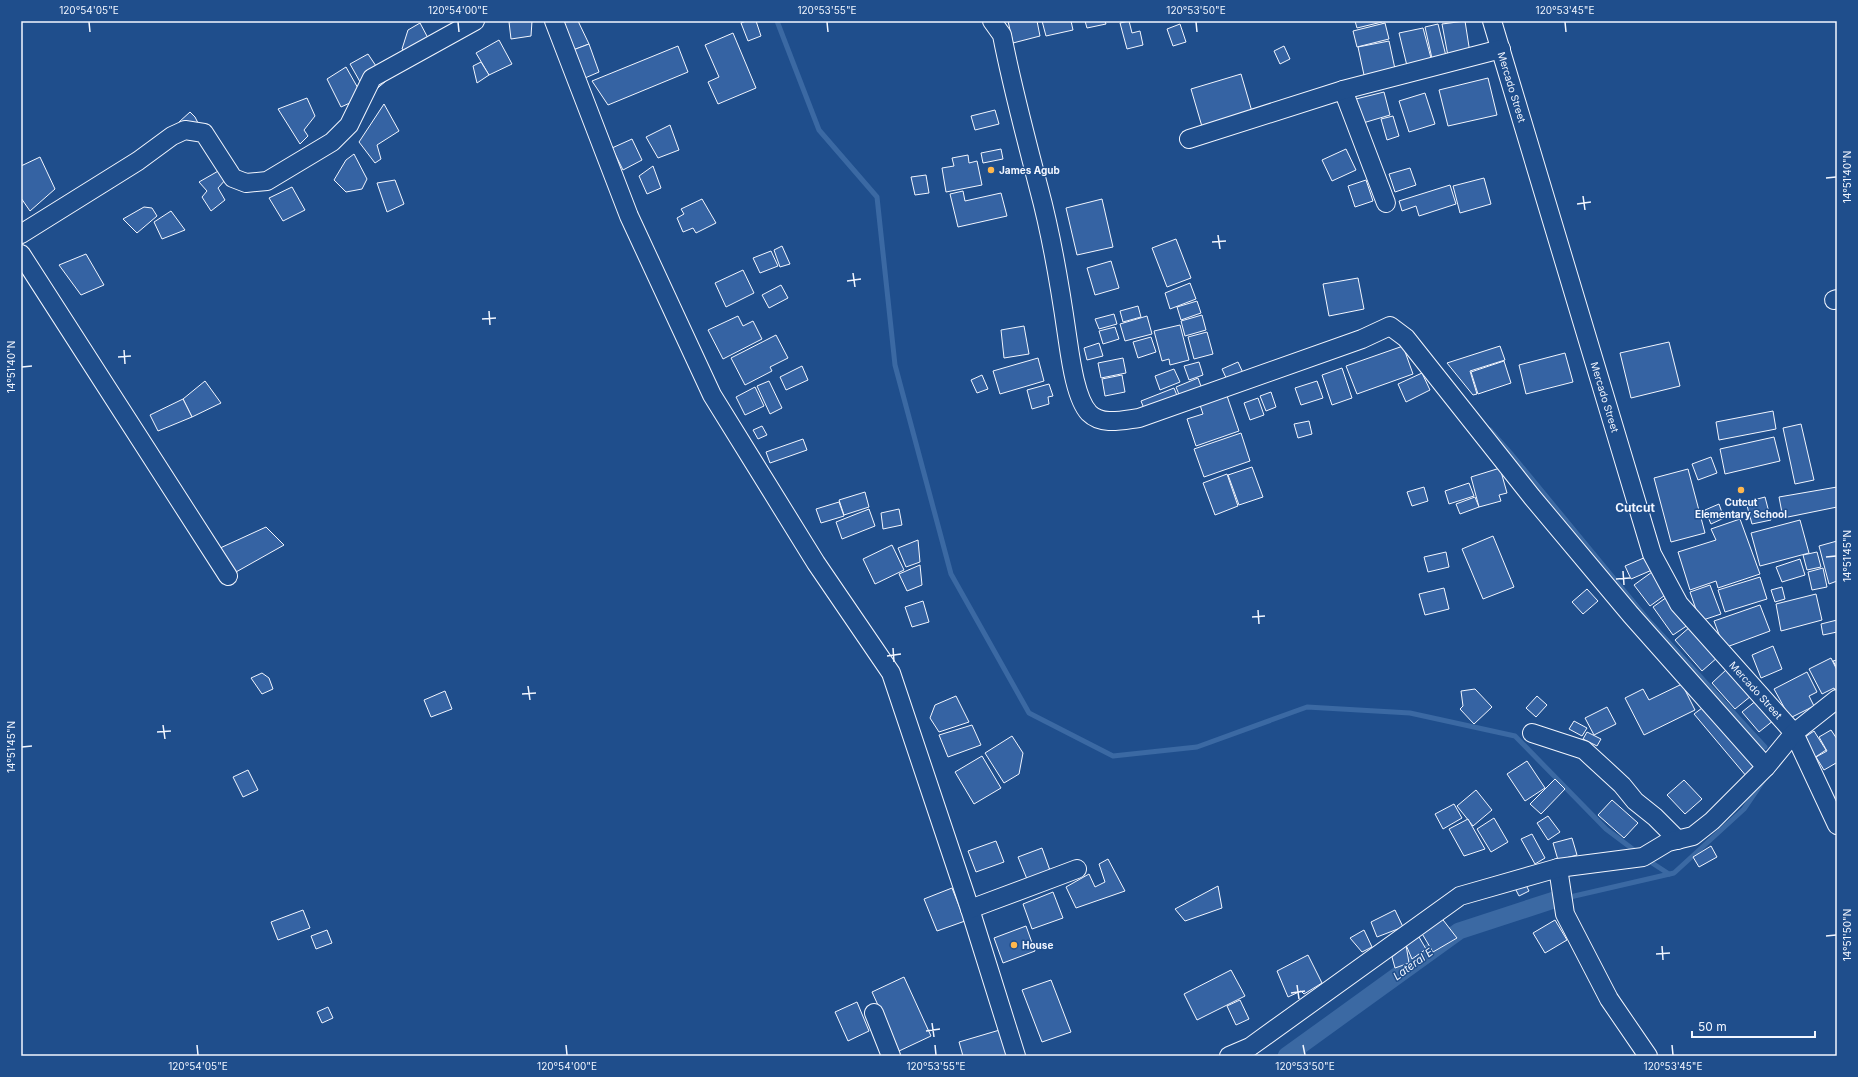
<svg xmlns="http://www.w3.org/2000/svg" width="1858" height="1077" viewBox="0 0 1858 1077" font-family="Inter,sans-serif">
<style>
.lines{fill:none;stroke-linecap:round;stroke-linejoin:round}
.stream{stroke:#3b69a3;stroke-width:5}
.canal{stroke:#3b69a3;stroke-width:17}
.building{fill:#3563a3;stroke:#f2f6ff}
.minor-casing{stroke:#f2f6ff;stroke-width:20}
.minor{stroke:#1f4e8c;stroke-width:18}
.ticks{fill:none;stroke:#f2f6ff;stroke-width:1.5}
.poi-dot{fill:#ffb74d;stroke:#1f4e8c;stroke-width:1.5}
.labels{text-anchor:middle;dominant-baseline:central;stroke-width:3;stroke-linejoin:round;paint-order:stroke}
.street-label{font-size:10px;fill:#f2f6ff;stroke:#1f4e8c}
.poi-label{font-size:10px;font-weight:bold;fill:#f2f6ff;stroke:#1f4e8c;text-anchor:start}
.water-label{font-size:11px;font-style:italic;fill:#f2f6ff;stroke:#1f4e8c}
.quarter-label{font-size:12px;font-weight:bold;fill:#f2f6ff;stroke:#1f4e8c}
.neatline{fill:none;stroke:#f2f6ff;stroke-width:1.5}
.ticks-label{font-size:10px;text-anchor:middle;fill:#f2f6ff}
</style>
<rect width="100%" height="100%" fill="#1f4e8c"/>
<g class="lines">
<!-- stream -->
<g class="stream">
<polyline points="777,21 819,130 877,197 895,365 951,574 1029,713 1113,756 1197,747 1307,707 1410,713 1515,736 1606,829 1638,853"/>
<polyline points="1490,430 1512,455 1649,621 1765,747"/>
<polyline points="1646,859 1669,874"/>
<polyline points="1570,897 1674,873 1744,809 1763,781"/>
</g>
<!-- canal -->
<polyline class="canal" points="1286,1056 1459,931 1554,900"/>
</g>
<!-- building -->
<g class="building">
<polygon points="516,21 532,21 531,36 511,39 509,22"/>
<polygon points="578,21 589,44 573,50 563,22"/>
<polygon points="746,21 756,21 761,36 748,41 741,23"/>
<polygon points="1008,21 1037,21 1040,36 1013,43"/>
<polygon points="1042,21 1071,21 1073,30 1046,36"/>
<polygon points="1085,21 1105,21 1106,24 1087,28"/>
<polygon points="1129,21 1132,33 1140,31 1143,45 1127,49 1120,23"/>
<polygon points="1355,21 1382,21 1382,22 1357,28"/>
<polygon points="1465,21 1470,53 1448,56 1442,24"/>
<polygon points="420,23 436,53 419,60 402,49 408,30"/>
<polygon points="1385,23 1389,39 1357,47 1353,31"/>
<polygon points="1180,24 1186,42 1173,46 1167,29"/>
<polygon points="1438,24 1447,60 1433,63 1425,27"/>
<polygon points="1423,28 1431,58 1420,61 1422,66 1408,70 1399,33"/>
<polygon points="733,33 756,88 718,104 708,82 719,77 705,45"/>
<polygon points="499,40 512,64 489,75 476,53"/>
<polygon points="1389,41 1395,69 1364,75 1358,47"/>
<polygon points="589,44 599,72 585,78 573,50"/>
<polygon points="678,46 688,72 608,105 592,81"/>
<polygon points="1284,46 1290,59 1280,64 1274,51"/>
<polygon points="368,54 386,81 368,96 350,64"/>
<polygon points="481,62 489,75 477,83 473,66"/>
<polygon points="346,67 363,97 341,107 327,79"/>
<polygon points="1241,74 1253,115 1203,130 1191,89"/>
<polygon points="1488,78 1497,115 1448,126 1439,90"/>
<polygon points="1384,92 1390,115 1363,123 1356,99"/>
<polygon points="1425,93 1435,124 1409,132 1399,101"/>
<polygon points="307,98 315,116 304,130 308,136 300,144 278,109"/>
<polygon points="384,104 399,131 377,145 381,159 375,163 359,142"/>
<polygon points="995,110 999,124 975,130 971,116"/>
<polygon points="190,112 195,117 198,123 188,137 179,122"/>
<polygon points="1393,116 1399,136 1387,140 1381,119"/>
<polygon points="670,125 679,150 658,158 646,137"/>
<polygon points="632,139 642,160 623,170 612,148"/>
<polygon points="1001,149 1003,159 983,163 981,153"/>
<polygon points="1346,149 1356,170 1332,181 1322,160"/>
<polygon points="354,154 367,179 362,189 346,192 334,180 346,160"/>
<polygon points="968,155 969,163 977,161 982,185 946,192 942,168 954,166 952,158"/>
<polygon points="40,157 55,189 30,211 21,198 21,166"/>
<polygon points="653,166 661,188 647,194 639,176"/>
<polygon points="1410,168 1416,185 1395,192 1389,174"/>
<polygon points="220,170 226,179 218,188 225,200 211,211 202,197 207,191 199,182"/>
<polygon points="926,175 929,193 915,195 911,177"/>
<polygon points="1484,178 1491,204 1460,213 1453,186"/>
<polygon points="395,180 404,204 387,212 377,183"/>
<polygon points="1366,180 1373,201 1355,207 1348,186"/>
<polygon points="1450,185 1456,204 1419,216 1416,206 1402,211 1399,201"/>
<polygon points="292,187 305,210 283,221 269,198"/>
<polygon points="963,191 965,201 1001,193 1007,216 958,227 950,194"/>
<polygon points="702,199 716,223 696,233 693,228 683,232 677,218 684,214 681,209"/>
<polygon points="1102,199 1113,247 1077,255 1066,208"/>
<polygon points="144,207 152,208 157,216 137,233 123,219"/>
<polygon points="171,211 185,230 162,239 154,222"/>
<polygon points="1176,239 1191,278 1167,287 1152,248"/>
<polygon points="782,246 790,264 780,267 774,250"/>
<polygon points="771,251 778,266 760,273 753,258"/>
<polygon points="86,254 104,285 81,295 59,265"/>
<polygon points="1111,261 1119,288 1095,295 1087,268"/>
<polygon points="743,270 754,293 726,307 715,283"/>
<polygon points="1358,278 1364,309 1329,316 1323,284"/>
<polygon points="1190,283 1196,299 1170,309 1165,293"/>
<polygon points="781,285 788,298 769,308 762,295"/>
<polygon points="1197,301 1201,313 1181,320 1177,307"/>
<polygon points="1138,306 1141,317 1123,322 1120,311"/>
<polygon points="1114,314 1117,324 1099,329 1095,319"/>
<polygon points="1202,315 1206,330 1185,336 1181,321"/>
<polygon points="738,316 743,326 753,321 762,339 723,359 708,330"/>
<polygon points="1147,316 1152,334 1125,341 1120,324"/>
<polygon points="1180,325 1189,360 1170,365 1169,359 1162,361 1154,331"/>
<polygon points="1024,326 1029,354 1004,358 1001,330"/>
<polygon points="1115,327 1119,339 1103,344 1099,331"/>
<polygon points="1207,332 1213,354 1194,359 1188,337"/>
<polygon points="776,335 788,358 770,367 772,371 745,385 731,358"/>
<polygon points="1151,337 1156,352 1138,358 1133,342"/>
<polygon points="1669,342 1680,386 1631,398 1620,353"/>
<polygon points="1099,343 1103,356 1087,360 1084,348"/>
<polygon points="1403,346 1413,374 1357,394 1346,366"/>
<polygon points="1500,346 1505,360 1470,371 1477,394 1473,395 1447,363"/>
<polygon points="1565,353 1573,382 1526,394 1519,365"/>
<polygon points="1038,358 1044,381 1000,394 993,371"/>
<polygon points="1123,358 1126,373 1101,378 1098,363"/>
<polygon points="1504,361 1511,383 1478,394 1471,372"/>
<polygon points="1199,362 1203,375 1189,380 1184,366"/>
<polygon points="1238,362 1244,375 1228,382 1222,369"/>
<polygon points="802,366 808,380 786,390 780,377"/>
<polygon points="1342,368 1352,398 1332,405 1322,375"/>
<polygon points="1174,369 1180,382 1160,390 1155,376"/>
<polygon points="1422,373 1430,390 1406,402 1398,384"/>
<polygon points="982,375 988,389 977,393 971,380"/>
<polygon points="1122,375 1125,392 1105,396 1102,379"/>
<polygon points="1198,378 1202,389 1180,397 1176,387"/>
<polygon points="205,381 221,403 192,417 183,399"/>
<polygon points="769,381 782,408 770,414 757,386"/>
<polygon points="1317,381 1323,398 1301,405 1295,388"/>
<polygon points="1049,384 1053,396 1048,397 1049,404 1032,409 1027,390"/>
<polygon points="755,387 764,406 745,415 736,397"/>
<polygon points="1174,388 1178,398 1145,411 1141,401"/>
<polygon points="1225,390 1239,431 1196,446 1187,419 1203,414 1200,405"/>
<polygon points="1271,392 1276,407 1266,411 1260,396"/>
<polygon points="1258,398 1264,415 1250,420 1244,403"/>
<polygon points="183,399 192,417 158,431 150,415"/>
<polygon points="1773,411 1776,429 1719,440 1716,422"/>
<polygon points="1309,421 1312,434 1298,438 1294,424"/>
<polygon points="1801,424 1814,480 1795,484 1783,428"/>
<polygon points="762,426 767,435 758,439 753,430"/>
<polygon points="1241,433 1250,461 1204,477 1194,449"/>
<polygon points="1774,437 1780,461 1725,474 1720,449"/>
<polygon points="803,439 807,450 770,463 766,452"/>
<polygon points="1711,457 1717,473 1698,480 1692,464"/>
<polygon points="1252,467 1263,497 1239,505 1228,475"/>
<polygon points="1500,468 1507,493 1499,495 1501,501 1479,507 1471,477"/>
<polygon points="1688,469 1705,533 1671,542 1654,478"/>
<polygon points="1227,474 1238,506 1215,515 1203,483"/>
<polygon points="1469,483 1474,496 1449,504 1445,491"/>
<polygon points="1424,487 1428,501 1412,506 1407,492"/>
<polygon points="1837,487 1837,507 1783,518 1779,497"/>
<polygon points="865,492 869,507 844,515 839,500"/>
<polygon points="1475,497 1479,507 1460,514 1456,504"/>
<polygon points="1765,497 1771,520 1752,524 1746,502"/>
<polygon points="839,502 844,516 821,523 816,509"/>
<polygon points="1719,504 1724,518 1711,524 1705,510"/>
<polygon points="869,509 875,526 842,539 836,522"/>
<polygon points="899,509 902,525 883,529 881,513"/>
<polygon points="1740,519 1760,574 1718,588 1716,581 1690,590 1678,552 1716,540 1711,529"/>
<polygon points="1800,520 1809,553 1760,566 1751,533"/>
<polygon points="266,527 284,545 236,572 218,549"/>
<polygon points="1493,536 1514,587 1483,599 1462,549"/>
<polygon points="918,540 920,562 906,567 898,548"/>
<polygon points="1837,541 1837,581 1829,584 1819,546"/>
<polygon points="892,545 904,570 875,584 863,559"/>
<polygon points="1446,552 1449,567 1428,572 1424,557"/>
<polygon points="1817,552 1821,567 1807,570 1803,555"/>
<polygon points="1646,557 1652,570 1631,579 1625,566"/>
<polygon points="1800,559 1805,575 1782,582 1776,567"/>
<polygon points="920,565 922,585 907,591 899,574"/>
<polygon points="1823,568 1827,587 1812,590 1808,572"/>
<polygon points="1652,572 1668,593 1650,606 1634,585"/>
<polygon points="1760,577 1767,599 1725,612 1718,590"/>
<polygon points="1710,585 1721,614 1700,621 1690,592"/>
<polygon points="1782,587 1785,599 1775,602 1771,590"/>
<polygon points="1444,588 1449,609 1425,615 1419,594"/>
<polygon points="1587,589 1598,601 1583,614 1572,602"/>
<polygon points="1816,594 1822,620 1781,631 1776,604"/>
<polygon points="1667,597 1688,625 1673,635 1653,607"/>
<polygon points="923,601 929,622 912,627 905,607"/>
<polygon points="1760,605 1770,631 1724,648 1714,621"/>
<polygon points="1837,620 1837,632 1823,635 1821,624"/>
<polygon points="1691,626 1718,657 1702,671 1675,640"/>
<polygon points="1773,646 1782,669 1761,678 1752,655"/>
<polygon points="1831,658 1837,670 1837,694 1834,688 1822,694 1809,669"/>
<polygon points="1837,660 1837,668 1833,661"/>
<polygon points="1727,669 1751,696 1735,709 1712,683"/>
<polygon points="1807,672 1817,692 1809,696 1814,706 1790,718 1774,689"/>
<polygon points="262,673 269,678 273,689 262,694 251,678"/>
<polygon points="1682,684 1695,710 1644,735 1625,698 1643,689 1649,700"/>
<polygon points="1475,689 1492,707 1474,724 1460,709 1463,706 1461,691"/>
<polygon points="445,691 452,709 431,717 424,700"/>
<polygon points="956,696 969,722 939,732 930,718 935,705"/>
<polygon points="1537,696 1547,705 1536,717 1526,708"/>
<polygon points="1757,700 1774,720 1759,732 1742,712"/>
<polygon points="1706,705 1759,767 1747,777 1694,714"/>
<polygon points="1607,707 1616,724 1594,735 1585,718"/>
<polygon points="1574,721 1587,728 1582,736 1569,729"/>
<polygon points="972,725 981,745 948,757 939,735"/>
<polygon points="1831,730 1837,739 1837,764 1836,763 1824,770 1816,757 1827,751 1819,737"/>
<polygon points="1814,731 1826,750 1814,758 1802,739"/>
<polygon points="1587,732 1601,739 1597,746 1583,739"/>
<polygon points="1012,736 1023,753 1019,774 1004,783 985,753"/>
<polygon points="982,756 1001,788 974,804 955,772"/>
<polygon points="1527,761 1545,788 1525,801 1507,774"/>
<polygon points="248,770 258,790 243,797 233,777"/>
<polygon points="1555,779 1565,789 1541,814 1530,804"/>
<polygon points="1684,780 1702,799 1685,814 1667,795"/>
<polygon points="1476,790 1492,810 1473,826 1457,806"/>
<polygon points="1612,800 1638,823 1624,838 1598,815"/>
<polygon points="1454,804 1462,818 1443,829 1435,814"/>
<polygon points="1548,816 1560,832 1548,840 1537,823"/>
<polygon points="1494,818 1508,842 1491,852 1477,829"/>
<polygon points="1468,819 1485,849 1464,856 1449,829"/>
<polygon points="1532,834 1545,858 1535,864 1521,839"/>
<polygon points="1572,838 1577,855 1558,860 1553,843"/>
<polygon points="996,841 1004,862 976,872 968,851"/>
<polygon points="1711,846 1717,857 1699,867 1693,857"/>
<polygon points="1042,848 1052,876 1029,884 1018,857"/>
<polygon points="1108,859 1125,891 1076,908 1066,887 1089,874 1095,887 1105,882 1099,864"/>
<polygon points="1525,883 1529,891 1519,896 1515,888"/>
<polygon points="1218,886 1222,908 1185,921 1175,909"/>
<polygon points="952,888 965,921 937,931 924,899"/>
<polygon points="1053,892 1063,918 1032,929 1023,904"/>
<polygon points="303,910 310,928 278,940 271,922"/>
<polygon points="1395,910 1403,927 1377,937 1371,922"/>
<polygon points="1440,916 1457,938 1433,952 1421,932"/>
<polygon points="1555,920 1567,940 1545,953 1533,933"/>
<polygon points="1026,926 1035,951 1003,963 994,938"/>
<polygon points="327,930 332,943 316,949 311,936"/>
<polygon points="1364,930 1372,947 1362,952 1350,938"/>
<polygon points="1419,937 1426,949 1412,959 1406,945"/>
<polygon points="1406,945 1409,963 1395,968 1392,957"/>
<polygon points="1308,955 1322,983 1304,994 1301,991 1288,997 1277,971"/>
<polygon points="1231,970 1245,996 1197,1020 1184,994"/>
<polygon points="904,977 931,1036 899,1051 872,992"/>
<polygon points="1051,980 1071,1032 1042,1042 1022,990"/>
<polygon points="1240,1000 1249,1019 1236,1025 1227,1006"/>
<polygon points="857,1002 869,1031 848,1041 835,1012"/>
<polygon points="328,1007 333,1018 322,1023 317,1012"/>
<polygon points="1003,1029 1011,1056 963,1056 959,1042"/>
</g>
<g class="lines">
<!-- minor casing -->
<g class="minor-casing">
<g id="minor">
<polyline points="554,21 629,216 712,395 816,563 891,673 970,909 1016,1056"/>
<path d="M992,21L1002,35C1012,87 1026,138 1039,189C1052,237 1060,286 1067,335C1070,355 1075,398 1089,413C1102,426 1123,420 1139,418L1362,339L1390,326L1406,338L1532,497L1631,615L1766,767"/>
<polyline points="1492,21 1652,554 1679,604 1794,733 1837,825"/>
<polyline points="1343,90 1386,203"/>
<polyline points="1189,139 1343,90 1501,49"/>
<polyline points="21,234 138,161 172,136 185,130 204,133 233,178 246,183 267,181 332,142 349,125 372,78 475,21"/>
<polyline points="21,254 228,576"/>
<polyline points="1834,300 1837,299"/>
<polyline points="1532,733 1584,750 1622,785 1635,801 1655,817 1678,840"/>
<polyline points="1558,868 1565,914 1609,999 1648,1056"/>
<polyline points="970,909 1077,869"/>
<polyline points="874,1013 891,1056"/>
<polyline points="1229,1056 1250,1047 1460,896 1558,868 1643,857 1668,842 1693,836 1712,821 1766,767 1794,733 1837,699"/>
</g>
</g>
<!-- minor -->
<use href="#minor" class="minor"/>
</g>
<!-- ticks -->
<path class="ticks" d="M89,22L90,32M458,22L459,32M827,22L828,32M1196,22L1197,32M1565,22L1566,32M1826,178L1836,177M1583,196L1585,210M1577,204L1591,202M1218,235L1220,249M1212,242L1226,241M853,273L855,287M847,281L861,279M489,311L490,325M482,319L496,318M124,350L125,364M118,357L131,356M22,367L32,366M1826,557L1836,556M1623,571L1624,585M1616,579L1630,578M1258,610L1259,624M1252,617L1265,616M893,648L894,662M887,656L901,654M528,686L530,700M522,694L536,693M163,725L165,739M157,732L171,731M22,747L32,746M1826,936L1836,935M1662,946L1663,960M1656,954L1670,953M1297,985L1299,999M1291,993L1305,991M932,1023L934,1037M926,1031L940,1029M197,1045L198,1055M566,1045L567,1055M935,1045L936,1055M1303,1045L1305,1055M1672,1045L1673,1055"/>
<!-- markers -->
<g class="poi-dot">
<circle cx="991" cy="170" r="4"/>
<circle cx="1741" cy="490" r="4"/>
<circle cx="1014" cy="945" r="4"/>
</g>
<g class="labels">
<!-- street labels -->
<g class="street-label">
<text transform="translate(1512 87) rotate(73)">Mercado Street</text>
<text transform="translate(1605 397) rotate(73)">Mercado Street</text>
<text transform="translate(1756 690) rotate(48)">Mercado Street</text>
</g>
<!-- poi labels -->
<g class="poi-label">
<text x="999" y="170">James Agub</text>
<text x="1741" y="502" text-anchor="middle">Cutcut<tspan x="1741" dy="12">Elementary School</tspan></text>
<text x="1022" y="945">House</text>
</g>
<!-- water labels -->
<g class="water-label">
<text transform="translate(1413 964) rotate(-36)">Lateral E</text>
</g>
<!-- quarter labels -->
<g class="quarter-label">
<text x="1635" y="507">Cutcut</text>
</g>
</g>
<!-- border -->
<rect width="1858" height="1077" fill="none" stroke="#1f4e8c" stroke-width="44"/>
<!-- scale -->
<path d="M1692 1031v6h123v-6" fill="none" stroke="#f2f6ff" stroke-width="2"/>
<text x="1698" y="1031" font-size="12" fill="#f2f6ff" stroke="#1f4e8c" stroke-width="3" paint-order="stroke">50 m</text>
<rect x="22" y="22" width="1814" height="1033" class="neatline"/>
<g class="ticks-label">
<text x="89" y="14">120°54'05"E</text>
<text x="458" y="14">120°54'00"E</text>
<text x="827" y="14">120°53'55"E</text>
<text x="1196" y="14">120°53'50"E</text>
<text x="1565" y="14">120°53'45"E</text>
<text transform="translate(1847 177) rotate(-90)" y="4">14°51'40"N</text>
<text transform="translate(11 367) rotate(-90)" y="4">14°51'40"N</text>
<text transform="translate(1847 556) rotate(-90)" y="4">14°51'45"N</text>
<text transform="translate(11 747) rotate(-90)" y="4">14°51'45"N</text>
<text transform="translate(1847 935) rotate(-90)" y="4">14°51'50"N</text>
<text x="198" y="1070">120°54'05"E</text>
<text x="567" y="1070">120°54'00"E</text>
<text x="936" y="1070">120°53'55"E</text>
<text x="1305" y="1070">120°53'50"E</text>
<text x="1673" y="1070">120°53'45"E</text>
</g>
</svg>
